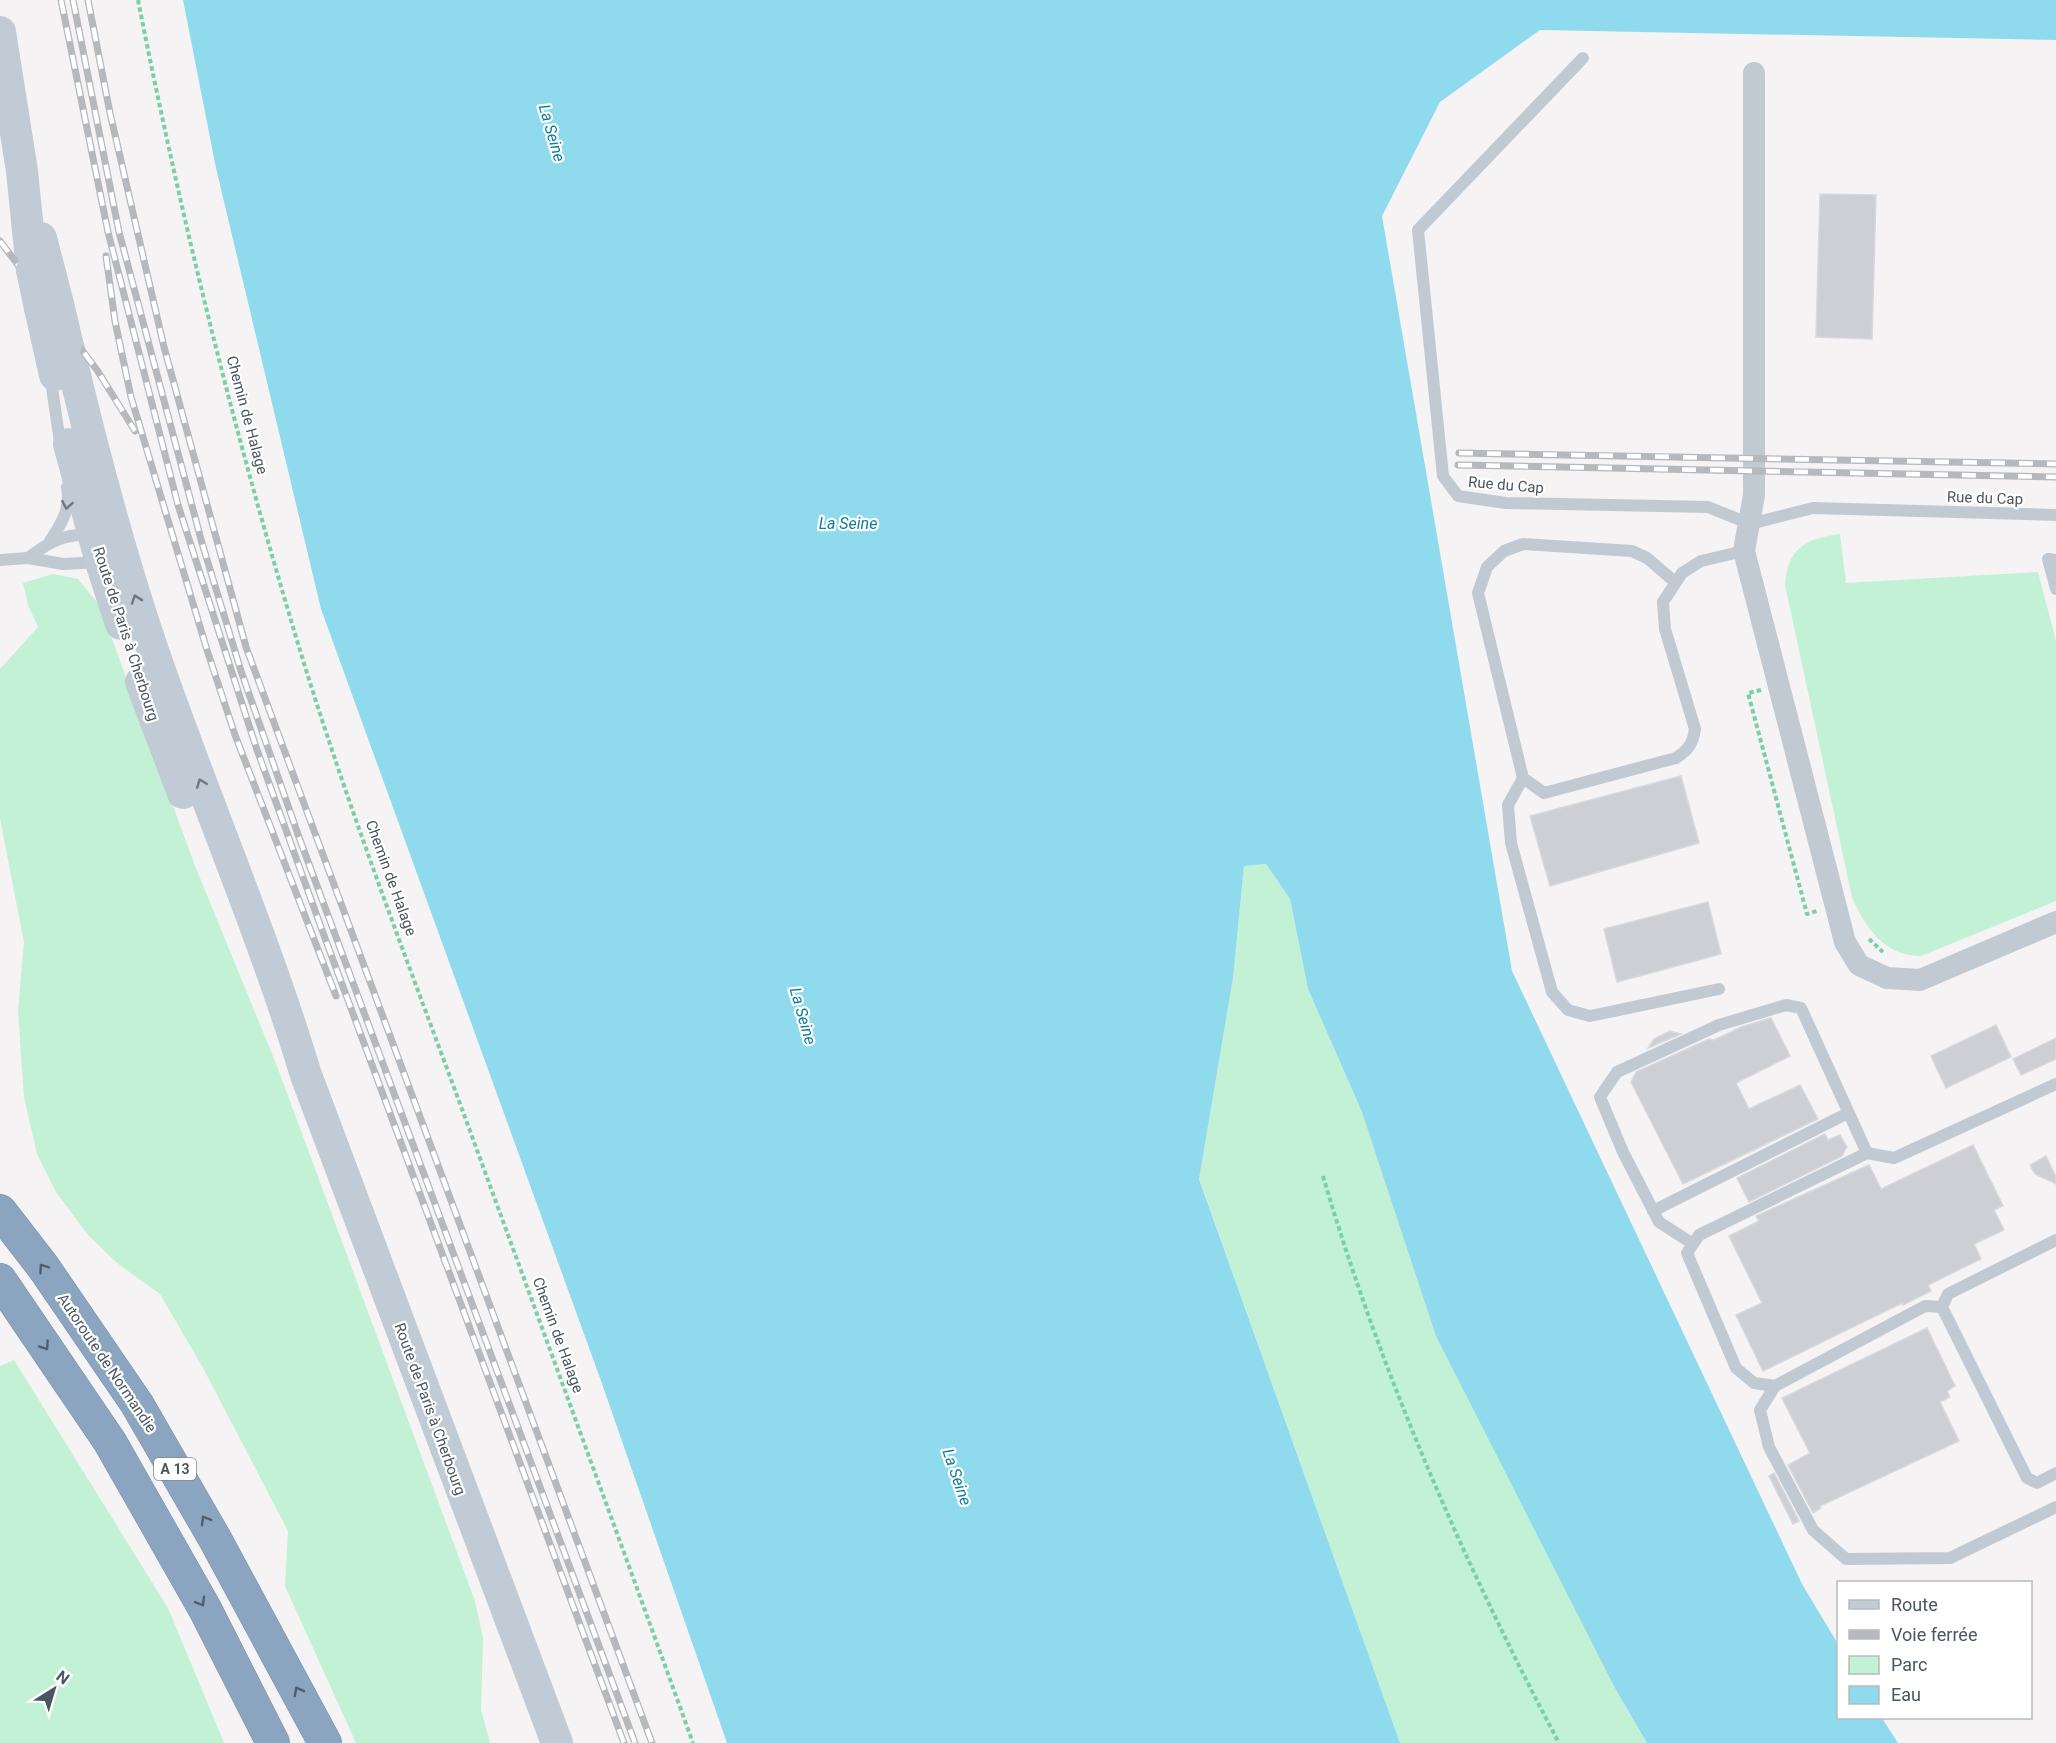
<svg xmlns="http://www.w3.org/2000/svg" width="2056" height="1743" viewBox="0 0 2056 1743" font-family="Roboto,sans-serif">
<style>
.green{fill:#c3f1d5}
.water{fill:#90daee}
.building{fill:#cdcfd5;stroke:#d7d9de;stroke-width:1.5}
.lines{fill:none;stroke-linecap:round;stroke-linejoin:round}
.motorway-casing{stroke:#7690ad;stroke-width:34}
.path{stroke:#7ad0a6;stroke-width:4;stroke-dasharray:4.5 3;stroke-linecap:butt}
.service{stroke:#c1cad2;stroke-width:12}
.minor{stroke:#c1cad2;stroke-width:22}
.secondary{stroke:#c1cbd6;stroke-width:32}
.motorway{stroke:#8ba5c1;stroke-width:33}
.rail-casing{stroke:#b5b8bd;stroke-width:7}
.rail{stroke:#fff;stroke-width:4.5;stroke-dasharray:14;stroke-linecap:butt}
.secondary-bridge{stroke:#c1cbd6;stroke-width:32}
.oneway{stroke:#6e7983}
.oneway2{stroke:#6e7984}
.oneway3{stroke:#505e6b}
.labels{text-anchor:middle;dominant-baseline:central;stroke-width:4.5;stroke-linejoin:round;paint-order:stroke}
.shield{fill:#fff;stroke:#808990;stroke-width:1.5}
.shield-label{font-size:14px;font-weight:bold;fill:#4a5661}
.street-label{font-size:15px;fill:#4a5661;stroke:#fff}
.water-label{font-size:16px;font-style:italic;fill:#0c7c9b;stroke:#fff}
</style>
<rect width="100%" height="100%" fill="#f5f3f3"/>
<!-- green -->
<g class="green">
<path d="M1840,534L1846,583L2038,572L2056,641V901L1921,956C1885,956 1865,928 1852,897L1785,585C1788,547 1806,539 1840,534Z"/>
<polygon points="53,574 78,579 100,606 195,866 277,1066 475,1601 483,1638 481,1710 490,1743 356,1743 285,1586 288,1531 202,1366 160,1294 117,1263 88,1235 56,1192 37,1154 24,1097 18,1011 24,942 0,819 0,669 38,627 28,605 23,583"/>
<polygon points="1266,864 1290,899 1308,989 1616,1690 1647,1743 1400,1743 1199,1178 1233,978 1244,866"/>
<polygon points="14,1360 168,1608 224,1743 0,1743 0,1366"/>
</g>
<!-- water -->
<polygon class="water" points="183,0 2056,0 2056,40 1540,30 1440,102 1382,216 1512,971 1802,1584 1838,1644 1838,1718 1882,1718 1898,1743 1647,1743 1616,1690 1436,1336 1362,1112 1308,989 1290,899 1266,864 1244,866 1233,978 1199,1179 1400,1743 727,1743 600,1378 321,609 216,168"/>
<!-- building -->
<g class="building">
<polygon points="1820,194 1876,195 1872,339 1816,337"/>
<polygon points="1681,776 1699,843 1550,886 1530,816"/>
<polygon points="1708,902 1721,954 1617,982 1604,929"/>
<polygon points="1771,1018 1790,1056 1736,1083 1749,1109 1800,1085 1818,1119 1683,1184 1631,1082 1636,1072 1709,1039 1714,1040 1741,1027"/>
<polygon points="1996,1025 2011,1057 1946,1088 1931,1056"/>
<polygon points="1670,1031 1681,1034 1648,1048 1654,1039"/>
<polygon points="2056,1038 2056,1059 2021,1075 2013,1059"/>
<polygon points="1825,1134 1828,1140 1840,1135 1847,1147 1842,1156 1749,1202 1737,1178"/>
<polygon points="1973,1145 2003,1206 1994,1210 2004,1230 1974,1244 1981,1259 1928,1285 1931,1291 1903,1305 1902,1303 1763,1371 1736,1315 1762,1303 1729,1236 1759,1221 1756,1216 1869,1165 1881,1189"/>
<polygon points="2046,1156 2056,1177 2056,1184 2035,1174 2030,1165"/>
<polygon points="1927,1328 1955,1386 1947,1391 1950,1397 1940,1402 1959,1441 1820,1506 1821,1508 1813,1513 1788,1465 1810,1453 1782,1398"/>
<polygon points="1774,1473 1799,1521 1793,1524 1769,1476"/>
</g>
<g class="lines">
<!-- motorway casing -->
<g class="motorway-casing">
<g id="motorway">
<polyline points="0,1211 44,1268 137,1404 215,1539 325,1743"/>
<polyline points="0,1280 110,1442 205,1609 273,1743"/>
</g>
</g>
<!-- path -->
<g class="path">
<path d="M138,0C182,223 237,444 303,660C351,816 410,968 466,1120C542,1328 618,1535 693,1743"/>
<polyline points="1761,690 1748,693 1807,914 1817,911"/>
<polyline points="1869,939 1883,952"/>
<path d="M1323,1176C1381,1373 1463,1562 1559,1743"/>
</g>
<!-- service -->
<g class="service">
<polyline points="1583,58 1418,230 1443,476 1458,496 1506,503 1708,507 1750,524 1813,508 2056,515"/>
<polyline points="50,374 61,449"/>
<path d="M50,541C62,523 71,508 67,487"/>
<path d="M28,558C49,542 65,533 92,535"/>
<polyline points="0,560 28,558 63,564 101,562"/>
<polyline points="2056,560 2048,559 2056,589"/>
<path d="M1675,582L1647,558L1632,551L1523,544L1504,551L1487,567L1478,593L1523,778L1544,793L1676,758C1688,750 1693,744 1695,729L1665,629L1663,602L1682,573L1701,561L1744,551"/>
<polyline points="1523,778 1508,805 1511,843 1552,992 1568,1010 1590,1016 1719,989"/>
<polyline points="1653,1211 1848,1113"/>
<polyline points="2056,1240 1948,1294 1942,1307 2027,1478 2037,1483 2056,1473"/>
<polyline points="1693,1244 1659,1222 1623,1152 1600,1097 1617,1072 1719,1025 1786,1005 1801,1008 1867,1153"/>
<polyline points="1942,1307 1925,1306 1775,1386 1754,1383 1736,1368 1687,1253 1699,1235 1867,1153 1894,1158 2056,1084"/>
<polyline points="1775,1386 1760,1410 1769,1447 1813,1530 1846,1559 1950,1558 2056,1507"/>
</g>
<!-- minor -->
<polyline class="minor" points="1754,73 1754,495 1744,551 1845,942 1859,965 1887,978 1920,980 2056,922"/>
<!-- secondary -->
<g class="secondary">
<polyline points="0,32 22,171 32,270"/>
<polyline points="41,238 58,304"/>
<polyline points="40,308 55,375"/>
<path d="M67,342C91,444 118,548 152,648C201,791 262,930 306,1075L557,1743"/>
<polyline points="69,444 101,562 121,624"/>
<polyline points="141,682 183,793"/>
</g>
<!-- motorway -->
<use href="#motorway" class="motorway"/>
<!-- rail casing -->
<g class="rail-casing">
<g id="rail">
<polyline points="61,0 108,232 178,505 256,747 326,941 624,1743"/>
<polyline points="73,0 119,232 202,543 241,671 300,840 635,1743"/>
<polyline points="88,0 110,113 164,347 246,647 652,1743"/>
<polyline points="0,241 97,370 135,431"/>
<polyline points="106,256 115,321 131,397 207,650 235,735 336,996"/>
<polyline points="1459,453 2056,464"/>
<polyline points="1458,465 2056,477"/>
</g>
</g>
<!-- rail -->
<use href="#rail" class="rail"/>
<!-- secondary-bridge -->
<g class="secondary-bridge">
<polyline points="32,270 40,308"/>
<polyline points="58,304 67,342"/>
</g>
</g>
<!-- one-way arrows -->
<defs><path id="oneway-chevron" d="M-2-3.5L2.5 0L-2 3.5" fill="none" stroke-width="1.6" stroke-linecap="round" stroke-linejoin="round" transform="scale(1.5)"/></defs>
<use class="oneway" href="#oneway-chevron" transform="translate(67 505) rotate(100)"/>
<g class="oneway2">
<use href="#oneway-chevron" transform="translate(136 599) rotate(-109)"/>
<use href="#oneway-chevron" transform="translate(201 783) rotate(-111)"/>
</g>
<g class="oneway3">
<use href="#oneway-chevron" transform="translate(43 1268) rotate(-126)"/>
<use href="#oneway-chevron" transform="translate(45 1346) rotate(56)"/>
<use href="#oneway-chevron" transform="translate(205 1520) rotate(-120)"/>
<use href="#oneway-chevron" transform="translate(201 1602) rotate(60)"/>
<use href="#oneway-chevron" transform="translate(298 1691) rotate(-118)"/>
</g>
<g class="labels">
<!-- shield labels -->
<rect class="shield" x="154" y="1458" width="42" height="22" rx="4.5"/>
<g class="shield-label">
<text x="175" y="1469">A 13</text>
</g>
<!-- street labels -->
<g class="street-label">
<text transform="translate(247 415) rotate(75)">Chemin de Halage</text>
<text transform="translate(1506 485) rotate(5)">Rue du Cap</text>
<text transform="translate(1985 498) rotate(2)">Rue du Cap</text>
<text transform="translate(126 634) rotate(72)">Route de Paris à Cherbourg</text>
<text transform="translate(391 878) rotate(70)">Chemin de Halage</text>
<text transform="translate(558 1335) rotate(70)">Chemin de Halage</text>
<text transform="translate(107 1363) rotate(56)">Autoroute de Normandie</text>
<text transform="translate(430 1409) rotate(70)">Route de Paris à Cherbourg</text>
</g>
<!-- water labels -->
<g class="water-label">
<text transform="translate(552 133) rotate(74)">La Seine</text>
<text x="848" y="523">La Seine</text>
<text transform="translate(803 1016) rotate(74)">La Seine</text>
<text transform="translate(957 1477) rotate(71)">La Seine</text>
</g>
</g>
<!-- legend -->
<rect x="1837" y="1581" width="195" height="138" fill="#ffffff" stroke="#b7bbc0" stroke-width="1.5"/>
<rect x="1849" y="1600" width="30" height="9" fill="#c1cbd6" stroke="#b7bbc0" stroke-width="1.5"/>
<text x="1891" y="1611" font-size="18" fill="#4a5661">Route</text>
<rect x="1849" y="1630" width="30" height="9" fill="#b5b8bd" stroke="#b7bbc0" stroke-width="1.5"/>
<text x="1891" y="1641" font-size="18" fill="#4a5661">Voie ferrée</text>
<rect x="1849" y="1656" width="30" height="18" fill="#c3f1d5" stroke="#b7bbc0" stroke-width="1.5"/>
<text x="1891" y="1671" font-size="18" fill="#4a5661">Parc</text>
<rect x="1849" y="1686" width="30" height="18" fill="#90daee" stroke="#b7bbc0" stroke-width="1.5"/>
<text x="1891" y="1701" font-size="18" fill="#4a5661">Eau</text>
<!-- north arrow -->
<g transform="translate(54 1689) rotate(37)" stroke="#ffffff" stroke-width="4.5" paint-order="stroke">
<path d="M0-4.5L10 22L0 15L-10 22Z" fill="#4a5661"/>
<text y="-9" font-size="16" font-weight="bold" text-anchor="middle" fill="#4a5661">N</text>
</g>
</svg>
